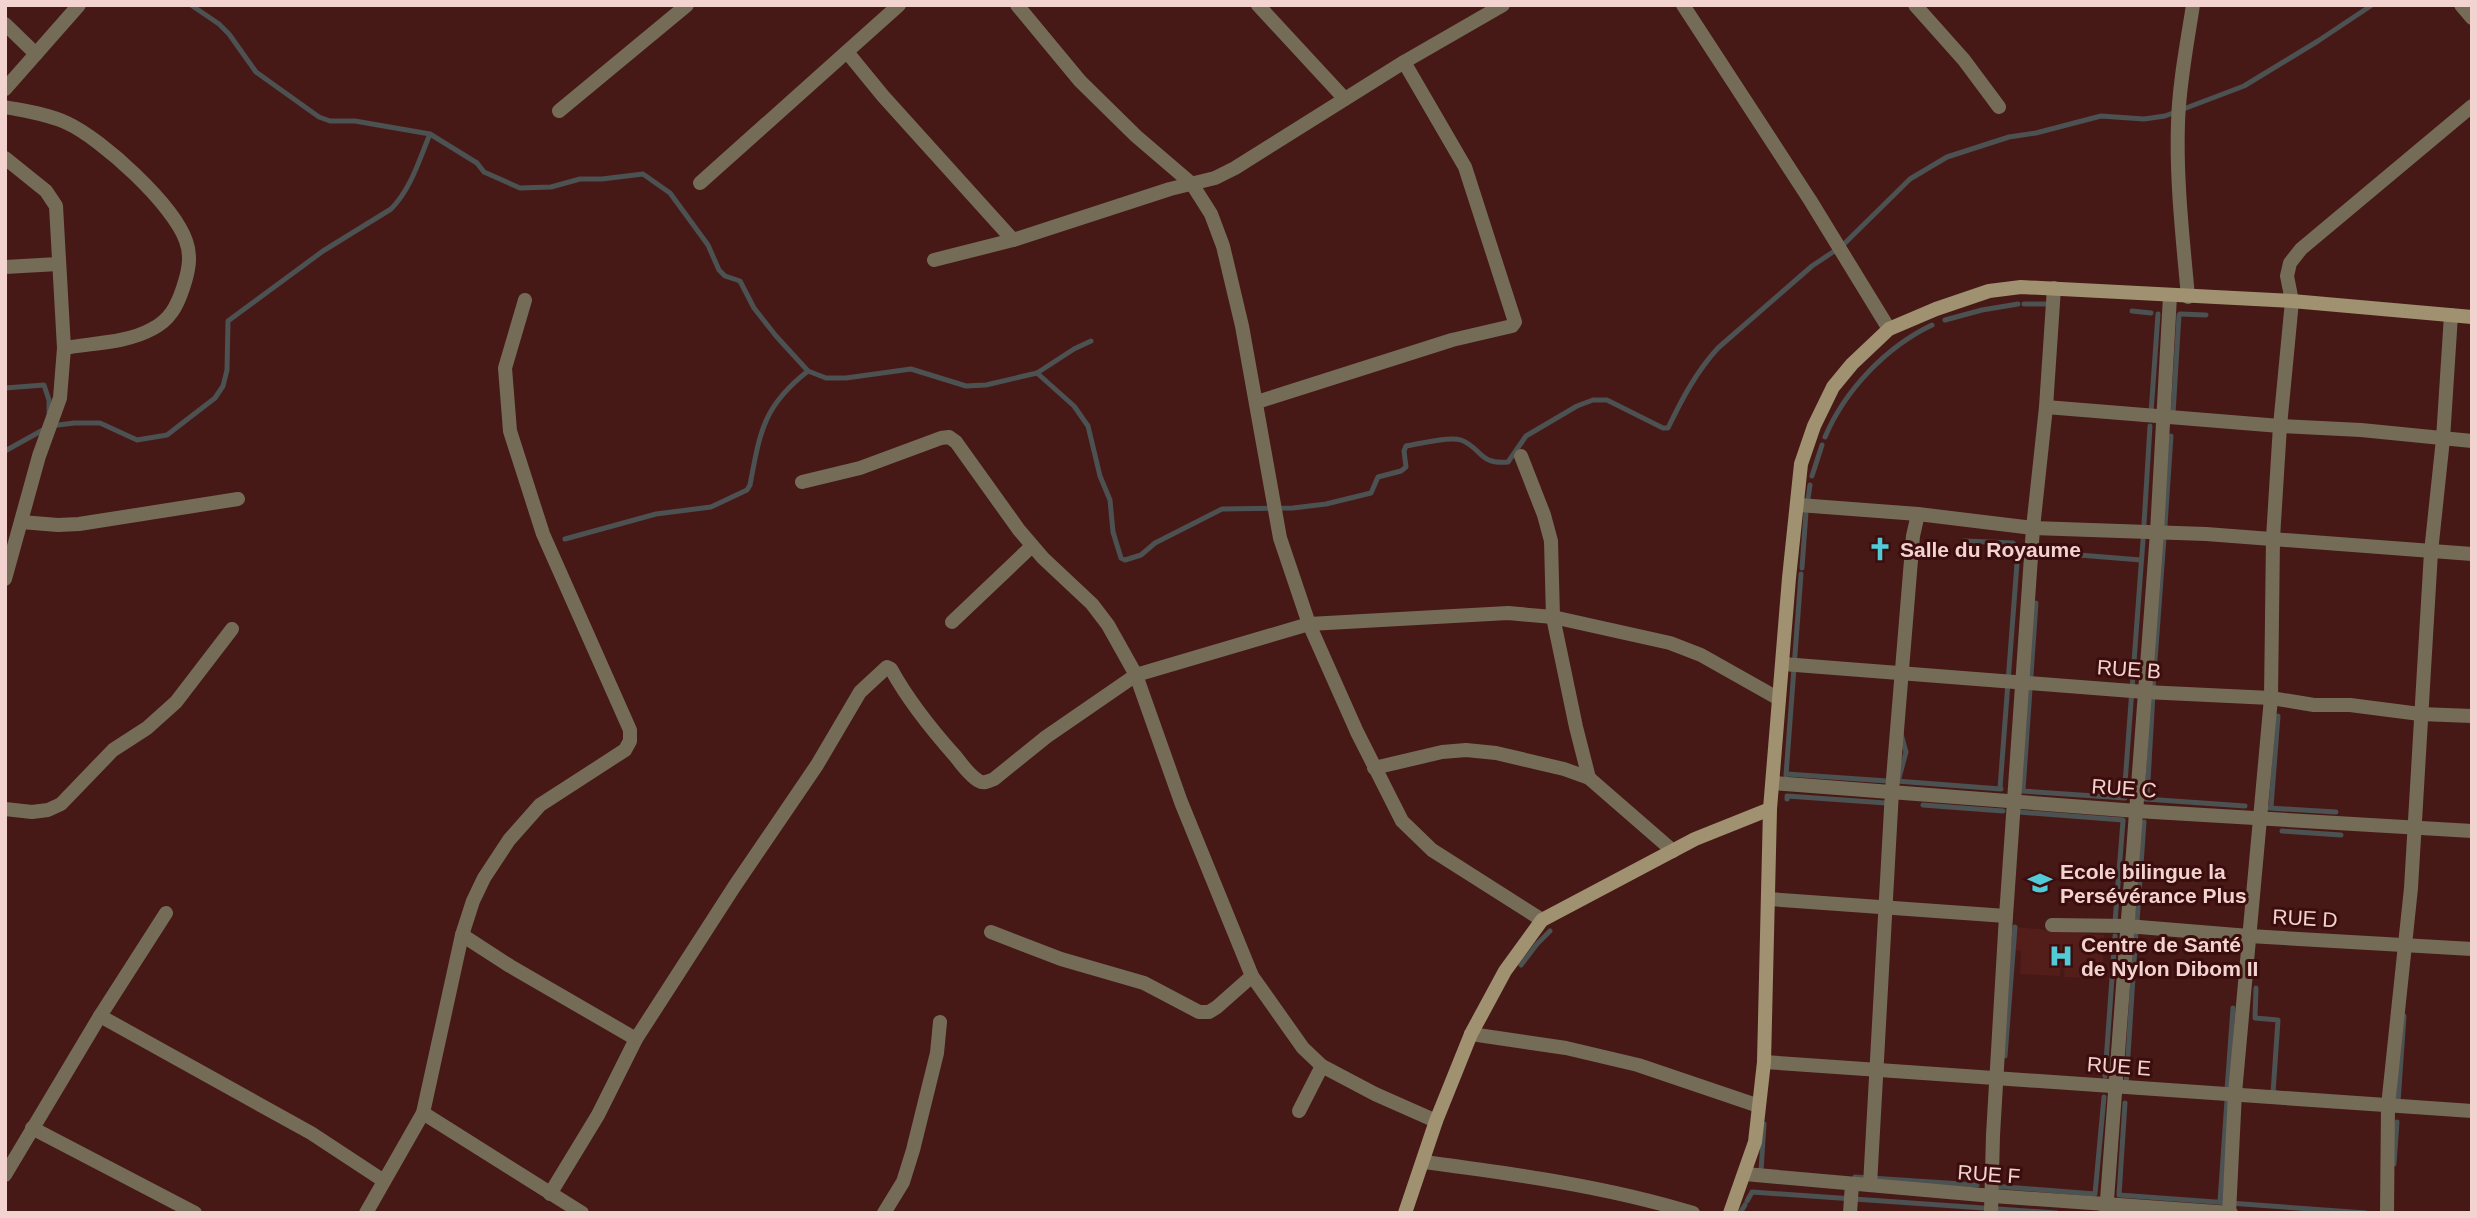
<svg xmlns="http://www.w3.org/2000/svg" width="2477" height="1218" viewBox="0 0 2477 1218" font-family="Arial,sans-serif">
<style>
.built{fill:#531d1a}
.lines{fill:none;stroke-linecap:round;stroke-linejoin:round}
.stream{stroke:#4c5152;stroke-width:5}
.street{stroke:#756c58;stroke-width:14}
.secondary{stroke:#a09171;stroke-width:14}
.labels{text-anchor:middle;dominant-baseline:central;stroke-width:6;stroke-linejoin:round;paint-order:stroke}
.poi-label{font-size:21px;font-weight:bold;fill:#f2d3cf;stroke:#3b0e0d;text-anchor:start}
.street-label{font-size:21px;fill:#f2d3cf;stroke:#3b0e0d}
</style>
<rect width="100%" height="100%" fill="#461916"/>
<!-- built -->
<polygon class="built" points="2015,927 2104,935 2102,979 2064,977 2065,961 2061,961 2060,976 2020,974 2021,951 2013,950"/>
<g class="lines">
<!-- stream -->
<g class="stream">
<polyline points="191,5 219,24 229,34 256,72 319,117 330,121 355,121 430,134 477,163 484,172 520,188 551,187 580,179 602,179 643,174 670,193 708,245 719,270 725,276 740,281 754,308 776,336 808,371 826,378 846,378 911,369 966,386 986,385 1037,373 1074,349 1091,341"/>
<polyline points="2024,304 2045,304"/>
<polyline points="2132,311 2151,313"/>
<polyline points="2180,314 2206,315"/>
<polyline points="1945,320 1982,310 2018,304"/>
<path d="M1037,373L1074,406L1088,426L1100,476L1110,500L1113,532L1121,558L1125,560L1141,555L1155,543L1222,509L1293,508L1326,504L1371,493L1378,477L1401,471L1406,467L1404,451L1406,446C1419,444 1449,436 1461,440C1482,448 1479,465 1508,462L1526,436L1577,406L1593,400H1607L1663,428H1668C1682,399 1696,372 1718,348L1812,266L1842,246L1910,179L1947,157L2009,137L2036,133L2101,116L2144,119L2165,116L2244,86L2318,41L2372,5"/>
<polyline points="5,388 44,385 49,400 49,413"/>
<polyline points="2151,413 2158,314"/>
<polyline points="2173,414 2179,315"/>
<path d="M1825,437C1845,390 1886,347 1932,325"/>
<path d="M5,451L50,426L74,423H100L137,440L167,435L215,398L223,386L227,370L228,321L323,251L391,209C411,189 419,160 430,134"/>
<polyline points="1812,476 1822,445"/>
<polyline points="1808,499 1810,485"/>
<polyline points="2144,524 2150,426"/>
<polyline points="2165,525 2171,436"/>
<path d="M565,539L656,514L711,507L747,490L750,485C760,432 763,406 808,371"/>
<polyline points="1964,541 2013,543 2018,550 2000,788"/>
<polyline points="2079,555 2141,560"/>
<polyline points="1802,568 1806,512"/>
<polyline points="2153,688 2164,538"/>
<polyline points="1787,774 1887,781"/>
<polyline points="1786,775 1801,574"/>
<polyline points="1899,778 1906,752 1901,734"/>
<polyline points="1896,781 2001,789"/>
<polyline points="2023,790 2036,603"/>
<polyline points="2022,791 2125,798"/>
<polyline points="2124,797 2143,540"/>
<polyline points="2147,798 2153,694"/>
<polyline points="1787,799 1787,796 1886,803"/>
<polyline points="2145,799 2245,806"/>
<polyline points="1923,805 2003,811"/>
<polyline points="2271,807 2278,716"/>
<polyline points="2269,808 2336,812"/>
<polyline points="2019,812 2123,820"/>
<polyline points="2282,831 2341,835"/>
<polyline points="2115,922 2123,821"/>
<polyline points="2137,922 2144,822"/>
<polyline points="1521,965 1537,944 1550,931"/>
<polyline points="2256,988 2255,1018 2278,1020 2273,1093 2277,1093"/>
<polyline points="2005,1056 2015,927"/>
<polyline points="2105,1076 2115,936"/>
<polyline points="2126,1086 2136,931"/>
<polyline points="2227,1090 2233,1008"/>
<polyline points="2398,1102 2404,1016"/>
<polyline points="2125,1103 2119,1195 2366,1213"/>
<polyline points="2394,1164 2397,1122"/>
<polyline points="1761,1171 1764,1124"/>
<polyline points="1855,1177 1977,1185"/>
<polyline points="1993,1186 2095,1194 2104,1097"/>
<polyline points="1747,1201 1752,1192 2057,1213"/>
<polyline points="2220,1202 2227,1100"/>
<polyline points="1740,1213 1745,1205"/>
</g>
<!-- street -->
<g class="street">
<polyline points="1017,5 1080,81 1136,136 1192,184 1211,214 1223,246 1242,326 1280,538 1309,624 1508,613 1553,617 1670,643 1701,655 1779,699"/>
<polyline points="1258,5 1344,98"/>
<polyline points="1683,5 1810,200 1889,329"/>
<polyline points="1915,5 1964,60 1999,107"/>
<polyline points="2461,5 2472,18"/>
<polyline points="5,24 36,54"/>
<polyline points="847,52 883,96 1013,240"/>
<polyline points="5,89 79,5"/>
<path d="M5,107C25,111 48,114 67,123C102,139 174,205 186,241C192,257 188,273 183,288C177,306 170,320 152,329C127,343 92,343 64,348"/>
<polyline points="559,111 687,5"/>
<polyline points="5,158 46,191 56,206 64,348 60,398 39,456 5,579"/>
<polyline points="700,183 899,5"/>
<polyline points="934,260 1013,240 1170,189 1215,178 1235,168 1404,62 1503,5"/>
<polyline points="5,267 58,264"/>
<path d="M2188,297C2183,240 2176,181 2178,123C2179,84 2187,44 2193,5"/>
<polyline points="1257,402 1452,340 1512,326 1515,322 1465,167 1404,62"/>
<polyline points="2046,407 2280,426 2361,430 2472,441"/>
<polyline points="1521,456 1544,515 1551,541 1553,617 1576,727 1589,778"/>
<polyline points="802,482 860,468 941,438 949,437 956,442 1019,530 1043,558 1092,604 1108,625 1136,675 1181,802 1252,976 1303,1048 1322,1066 1375,1094 1436,1121"/>
<polyline points="1799,505 1918,514 2033,528 2206,534 2472,554"/>
<polyline points="21,522 58,525 79,524 238,499"/>
<polyline points="952,622 1032,546"/>
<polyline points="1783,664 2145,692 2271,698 2314,705 2350,705 2420,714 2472,716"/>
<polyline points="1374,768 1442,752 1466,750 1496,753 1564,769 1589,778 1673,851"/>
<polyline points="1773,783 2137,811 2472,831"/>
<polyline points="5,809 32,812 48,810 61,804 113,750 147,728 176,702 232,629"/>
<polyline points="1769,899 2006,916"/>
<polyline points="2052,925 2127,926 2249,936 2472,949"/>
<polyline points="991,932 1061,959 1144,983 1199,1012 1209,1012 1217,1007 1252,976"/>
<polyline points="462,935 510,966 636,1039"/>
<polyline points="100,1016 311,1133 384,1181"/>
<polyline points="1471,1034 1566,1048 1638,1065 1759,1106"/>
<polyline points="1764,1062 2472,1111"/>
<polyline points="1299,1111 1322,1066"/>
<polyline points="423,1113 582,1213"/>
<polyline points="32,1128 195,1213"/>
<path d="M1424,1162C1514,1174 1605,1186 1693,1213"/>
<polyline points="1745,1174 1993,1196 2231,1213"/>
<polyline points="5,1175 100,1016 166,913"/>
<polyline points="1870,1185 1892,791 1913,536 1918,514"/>
<path d="M550,1194L598,1115L636,1039L734,887L817,765L860,692L887,667L891,669C909,702 931,729 956,757C962,765 970,776 979,781C984,784 989,781 994,779L1046,737L1136,675L1309,624L1357,732L1402,821L1432,850L1542,920"/>
<polyline points="366,1213 423,1113 462,935 473,901 484,878 509,840 540,805 625,750 630,741 630,730 543,534 510,431 505,368 525,300"/>
<polyline points="884,1213 903,1182 913,1150 937,1053 940,1022"/>
<polyline points="1850,1213 1852,1184"/>
<polyline points="1991,1213 1993,1135 2006,916 2033,528 2046,407 2054,288"/>
<polyline points="2106,1213 2157,532 2170,296"/>
<polyline points="2229,1213 2235,1093 2271,698 2273,538 2280,426 2292,301 2287,276 2290,263 2301,249 2472,106"/>
<polyline points="2387,1213 2388,1106 2411,888 2431,552 2443,439 2451,315"/>
</g>
<!-- secondary -->
<g class="secondary">
<polyline points="1405,1213 1436,1121 1471,1034 1505,971 1542,920 1695,839 1770,809"/>
<polyline points="1730,1213 1755,1142 1764,1062 1770,809 1789,578 1801,464 1814,426 1833,387 1852,364 1889,329 1936,309 1989,291 2021,287 2292,301 2472,317"/>
</g>
</g>
<!-- icons -->
<defs>
<g id="church-bare" transform="scale(1.89)"><path d="M-1.2-6h2.4v3.5h3.3v2.4h-3.3V6h-2.4V-.1h-3.3v-2.4h3.3Z" fill="#52cbd9" stroke="#3b0e0d" stroke-width="2.5" paint-order="stroke"/></g>
<g id="school-bare" transform="scale(1.89)"><path d="M0-5L7-2L0 1L-7-2ZM-4 1L0 2.5L4 1V4Q0 6-4 4Z" fill="#52cbd9" stroke="#3b0e0d" stroke-width="2.5" paint-order="stroke"/></g>
<g id="hospital-bare" transform="scale(1.89)"><path d="M-5-5h3v3.5h4V-5h3V5h-3V1.5h-4V5h-3Z" fill="#52cbd9" stroke="#3b0e0d" stroke-width="2.5" paint-order="stroke"/></g>
</defs>
<g fill-rule="evenodd">
<use href="#church-bare" x="1880" y="549"/>
<use href="#school-bare" x="2040" y="883"/>
<use href="#hospital-bare" x="2061" y="956"/>
</g>
<g class="labels">
<!-- poi labels -->
<g class="poi-label">
<text x="1900" y="549">Salle du Royaume</text>
<text x="2060" y="871">Ecole bilingue la<tspan x="2060" dy="24">Persévérance Plus</tspan></text>
<text x="2081" y="944">Centre de Santé<tspan x="2081" dy="24">de Nylon Dibom II</tspan></text>
</g>
<!-- street labels -->
<g class="street-label">
<text transform="translate(2129 669) rotate(4)">RUE B</text>
<text transform="translate(2124 788) rotate(4)">RUE C</text>
<text transform="translate(2305 918) rotate(3)">RUE D</text>
<text transform="translate(2119 1066) rotate(4)">RUE E</text>
<text transform="translate(1989 1174) rotate(4)">RUE F</text>
</g>
</g>
<!-- border -->
<rect width="2477" height="1218" fill="none" stroke="#f2d3cf" stroke-width="14"/>
</svg>
